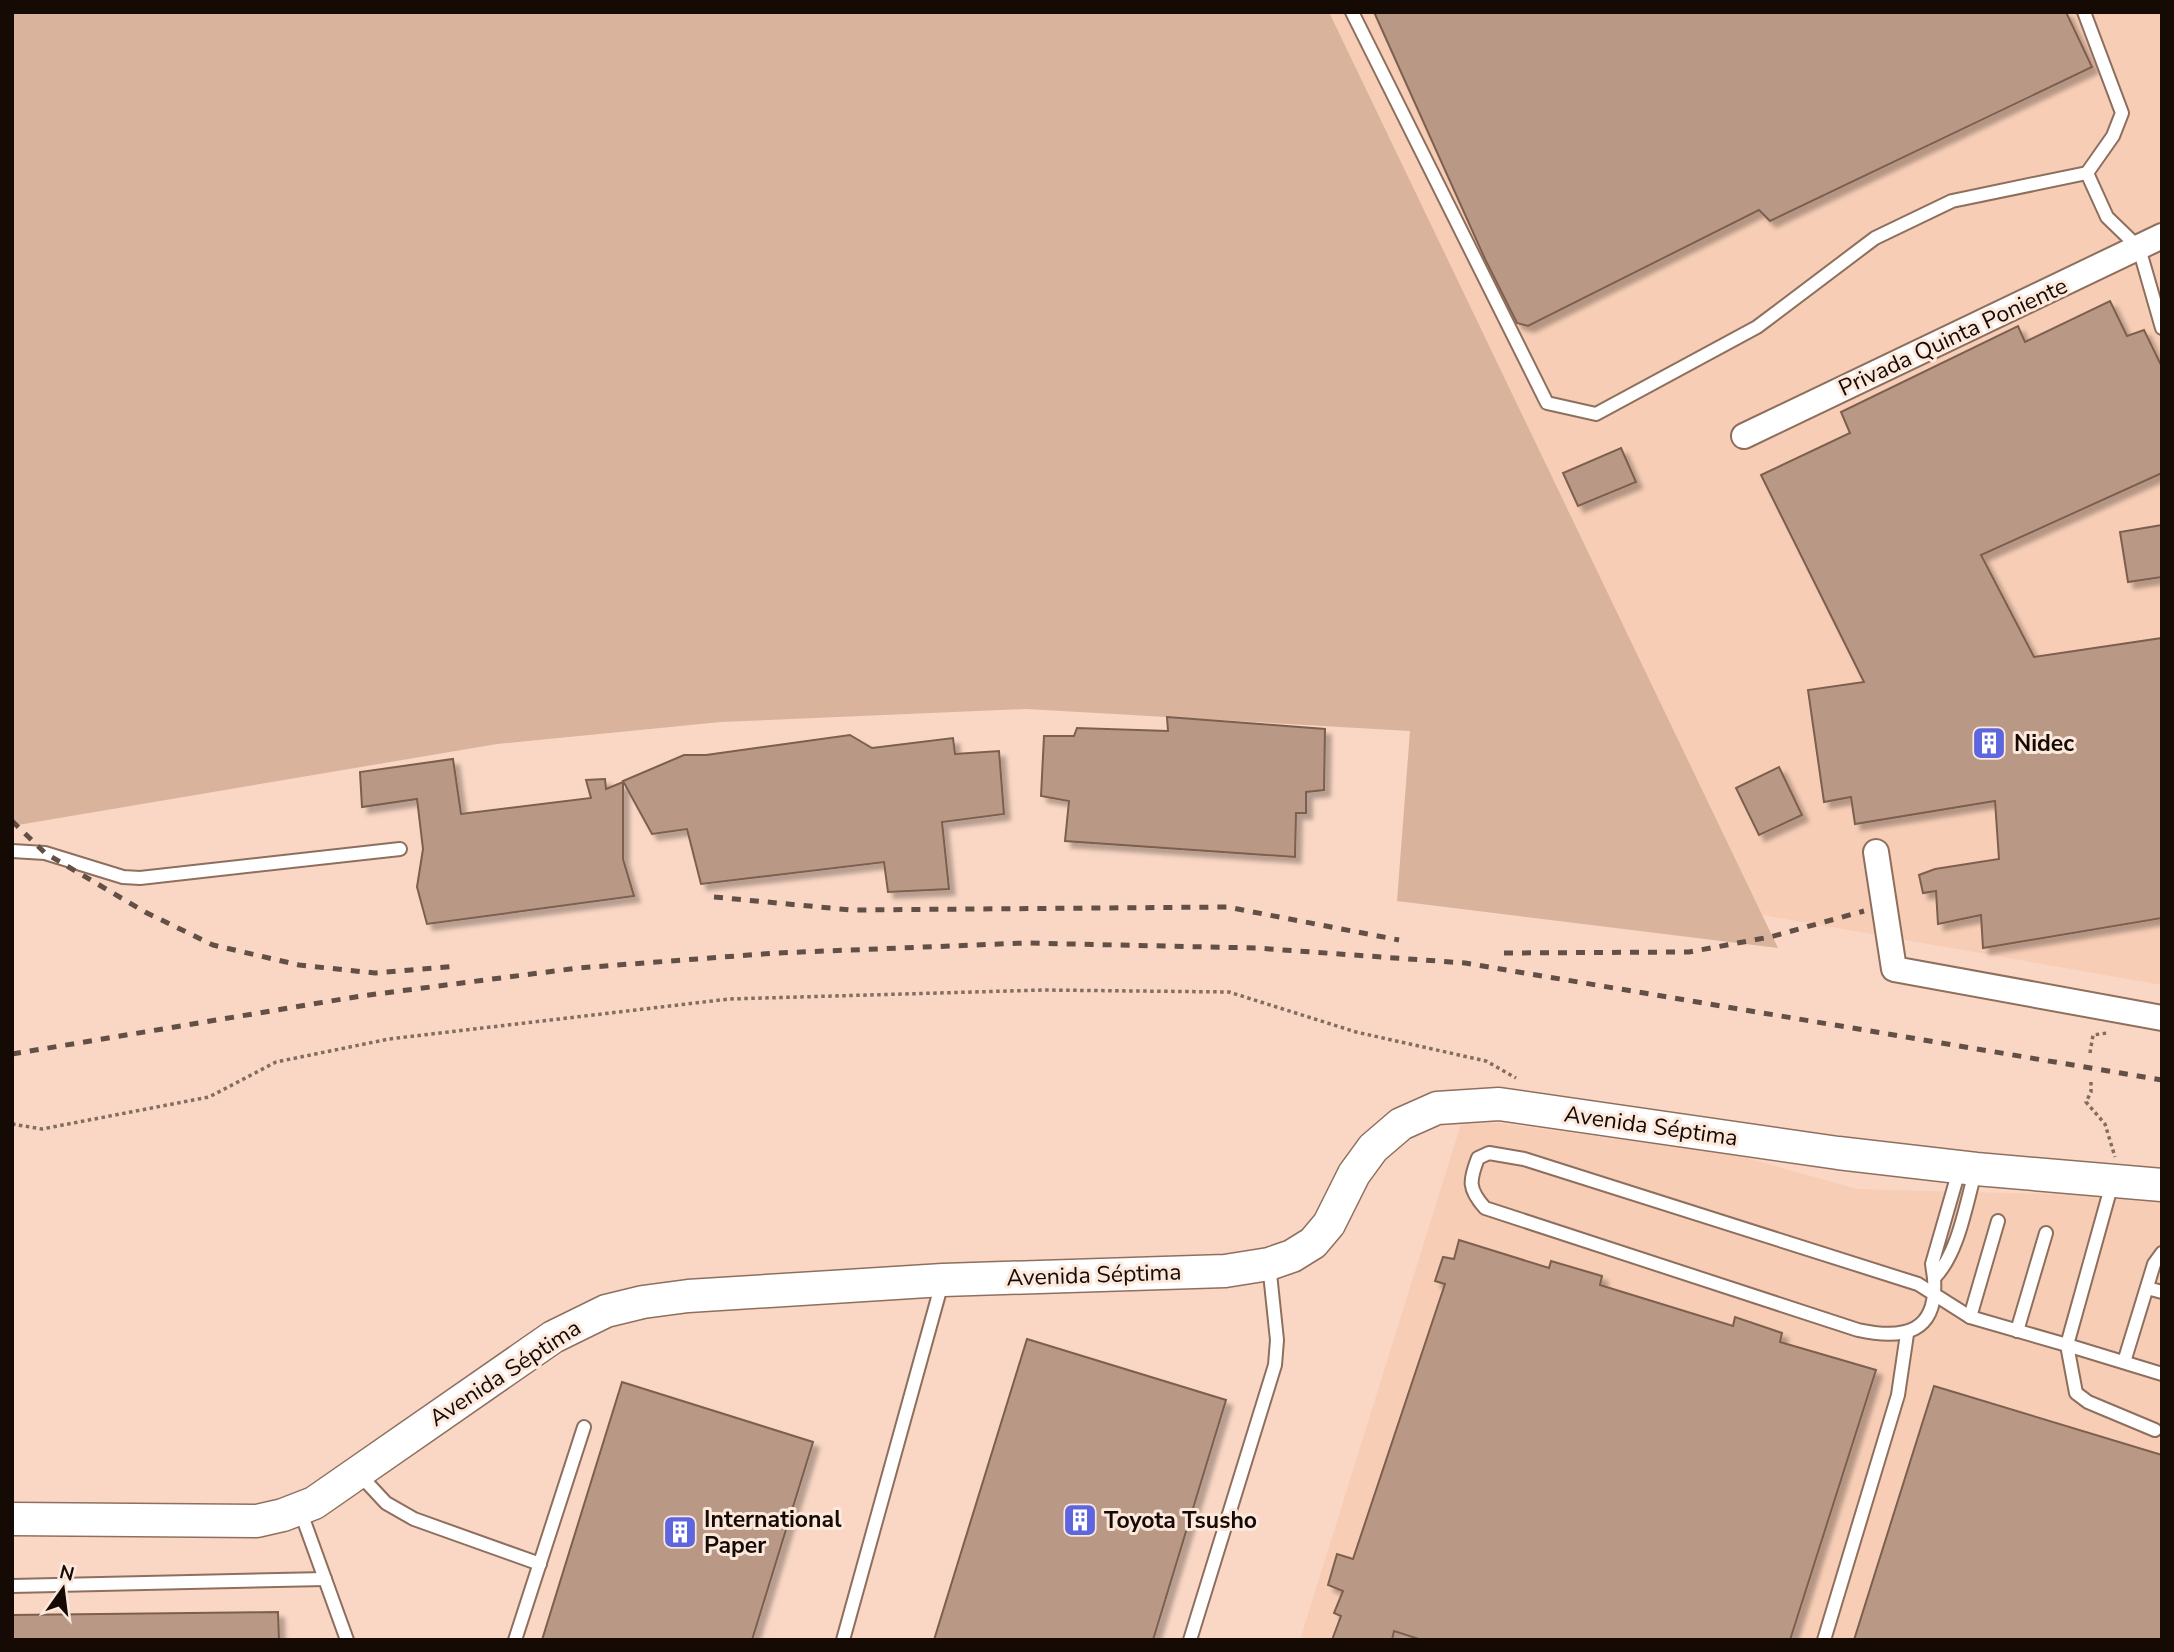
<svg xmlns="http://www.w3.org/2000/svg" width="2174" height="1652" viewBox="0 0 2174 1652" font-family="'Nunito Sans',sans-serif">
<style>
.built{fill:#f7cdb5}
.green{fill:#dab39d}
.building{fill:#b99886;stroke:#7d5f4e;stroke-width:2;filter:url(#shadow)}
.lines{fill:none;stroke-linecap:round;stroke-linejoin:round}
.service-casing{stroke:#8e6f5e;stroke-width:16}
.minor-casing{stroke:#8e6f5e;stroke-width:28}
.tertiary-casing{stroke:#8e6f5e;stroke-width:35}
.path{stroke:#836c60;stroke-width:3.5;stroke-dasharray:3.5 3.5;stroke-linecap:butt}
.service{stroke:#fff;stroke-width:12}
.minor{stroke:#fff;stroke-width:24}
.tertiary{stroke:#fff;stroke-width:32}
.rail{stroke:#624f45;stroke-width:5;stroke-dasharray:9 9;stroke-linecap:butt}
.labels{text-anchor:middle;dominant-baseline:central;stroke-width:6;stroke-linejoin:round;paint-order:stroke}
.street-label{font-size:23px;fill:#150a04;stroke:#fde8dc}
.poi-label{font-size:23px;font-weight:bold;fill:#150a04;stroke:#fde8dc;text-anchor:start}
</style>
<defs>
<filter id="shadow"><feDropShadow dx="6" dy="6" stdDeviation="2" flood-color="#0004"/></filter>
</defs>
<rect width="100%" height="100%" fill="#fad7c4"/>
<!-- built -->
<g class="built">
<polygon points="1329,12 2162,12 2162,985 1762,915"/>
<polygon points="1499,1123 1736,1155 1857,1189 2162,1197 2162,1640 1300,1640 1461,1124"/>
</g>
<!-- green -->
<polygon class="green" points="12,12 1329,12 1778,948 1397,901 1410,731 1026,709 721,722 497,744 12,826"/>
<!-- building -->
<g class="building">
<polygon points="1374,12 2066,12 2092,67 1770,221 1759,210 1528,326 1517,323 1485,259"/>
<polygon points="2110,301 2127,336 2144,330 2162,367 2162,473 1981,555 2034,657 2162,638 2162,918 1983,948 1981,915 1938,924 1936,891 1923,893 1919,875 1935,869 1999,859 1995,801 1855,824 1851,797 1824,802 1808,690 1864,682 1761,475 1850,433 1841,412 2018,326 2025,342"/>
<polygon points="1621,448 1636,482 1578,506 1563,473"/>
<polygon points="2162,525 2162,577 2128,582 2120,532"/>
<polygon points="1167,717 1325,729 1324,790 1306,792 1306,813 1296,813 1295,857 1065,841 1069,801 1041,796 1044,736 1074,736 1077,728 1168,731"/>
<polygon points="850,735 872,748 953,738 955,754 999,751 1004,814 942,822 949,889 888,892 884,862 701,884 687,829 652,834 623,781 684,755 706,755"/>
<polygon points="453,759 461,814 591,798 586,780 605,779 606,789 623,782 623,859 634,896 427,924 417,887 423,849 417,799 362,807 360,772"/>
<polygon points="1779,767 1802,815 1759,835 1736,788"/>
<polygon points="1459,1240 1549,1268 1551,1261 1602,1276 1600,1285 1733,1326 1735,1317 1782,1333 1780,1342 1876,1370 1790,1640 1422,1640 1394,1631 1392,1640 1332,1640 1341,1616 1334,1613 1343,1591 1328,1585 1337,1554 1353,1559 1445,1284 1435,1281 1443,1257 1454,1259"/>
<polygon points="1027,1339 1226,1400 1153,1640 934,1640"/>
<polygon points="622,1382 813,1442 752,1640 542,1640"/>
<polygon points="1934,1386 2162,1455 2162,1640 1854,1640"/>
<polygon points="278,1612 279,1640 12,1640 12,1615"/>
</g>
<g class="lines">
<!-- service casing -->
<g class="service-casing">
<g id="service">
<polyline points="1352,12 1547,403 1596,414 1757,327 1875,238 1952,201 2087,173"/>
<polyline points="2084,12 2122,113 2113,136 2087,173 2107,217 2139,248 2162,328"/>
<polyline points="12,851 45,853 123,877 140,878 400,849"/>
<path d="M1960,1167L1932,1264L1934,1278C1959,1253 1966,1203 1976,1169"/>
<path d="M1934,1278C1938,1333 1904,1340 1858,1330L1485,1208C1468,1189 1469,1181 1478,1158L1489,1153L1524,1159L1918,1284L1970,1317L2067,1345L2113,1180"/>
<polyline points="2147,1288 2162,1292"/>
<polyline points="1970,1317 1998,1221"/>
<polyline points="2017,1331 2046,1233"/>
<polyline points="2124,1362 2154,1264 2162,1253"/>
<polyline points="2155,1430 2088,1402 2076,1393 2067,1345 2162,1374"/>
<polyline points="359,1474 386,1503 414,1519 540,1564"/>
<polyline points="300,1510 347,1640"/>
<polyline points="12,1586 325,1579"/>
<polyline points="515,1640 584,1427"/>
<polyline points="843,1640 942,1283"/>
<polyline points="1190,1640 1275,1365 1277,1340 1269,1264"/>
<polyline points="1824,1640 1898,1395 1907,1334"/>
</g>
</g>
<!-- minor casing -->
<g class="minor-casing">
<g id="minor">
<polyline points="1744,436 2162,236"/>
<polyline points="1876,852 1894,969 2162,1018"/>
</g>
</g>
<!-- tertiary casing -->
<g class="tertiary-casing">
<polyline id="tertiary" points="12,1519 257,1521 283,1515 314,1503 553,1337 606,1311 643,1302 688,1296 943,1280 1225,1271 1269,1264 1292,1256 1313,1243 1329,1224 1354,1174 1373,1148 1401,1124 1437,1108 1499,1104 1838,1153 1976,1169 2162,1185"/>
</g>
<!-- path -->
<g class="path">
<polyline points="2090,1053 2093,1035 2107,1033"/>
<polyline points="2091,1082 2091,1092 2086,1102 2105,1124 2115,1157"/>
<polyline points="12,1124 42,1129 209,1097 276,1062 389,1039 729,999 1044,990 1229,992 1356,1032 1486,1061 1516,1078"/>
</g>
<!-- service -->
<use href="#service" class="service"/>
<!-- minor -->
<use href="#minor" class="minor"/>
<!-- tertiary -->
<use href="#tertiary" class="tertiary"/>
<!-- rail -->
<g class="rail">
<polyline points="12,821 45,853 145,912 213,945 299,965 375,973 458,966"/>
<polyline points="714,897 851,910 1227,907 1399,940"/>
<polyline points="1504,953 1689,952 1770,937 1864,911"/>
<polyline points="12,1054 361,996 578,968 776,953 1025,943 1256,948 1465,963 2162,1080"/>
</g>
</g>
<!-- icons -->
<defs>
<g id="building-square" transform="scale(1.75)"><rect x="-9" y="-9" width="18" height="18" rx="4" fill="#5d66de" stroke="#fde8dc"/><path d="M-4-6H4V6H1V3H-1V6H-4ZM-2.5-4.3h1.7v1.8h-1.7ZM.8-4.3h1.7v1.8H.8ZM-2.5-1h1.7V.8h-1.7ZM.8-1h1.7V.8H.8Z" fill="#fff"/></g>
</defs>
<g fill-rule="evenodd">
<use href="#building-square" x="1989" y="743"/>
<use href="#building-square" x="1080" y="1520"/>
<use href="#building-square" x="680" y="1532"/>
</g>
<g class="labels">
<!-- street labels -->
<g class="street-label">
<text transform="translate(1953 337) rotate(-25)">Privada Quinta Poniente</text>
<text transform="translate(1651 1126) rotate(8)">Avenida Séptima</text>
<text transform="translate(1094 1275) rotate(-2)">Avenida Séptima</text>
<text transform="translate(505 1373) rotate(-33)">Avenida Séptima</text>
</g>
<!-- poi labels -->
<g class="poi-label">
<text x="2014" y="743">Nidec</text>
<text x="704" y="1519">International<tspan x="704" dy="26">Paper</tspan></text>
<text x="1104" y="1520">Toyota Tsusho</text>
</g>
</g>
<!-- border -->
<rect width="2174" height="1652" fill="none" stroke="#150a04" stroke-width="28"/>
<!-- north arrow -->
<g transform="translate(63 1589) rotate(14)" stroke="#fde8dc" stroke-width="5" paint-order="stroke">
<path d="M0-5L12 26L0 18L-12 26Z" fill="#150a04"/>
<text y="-10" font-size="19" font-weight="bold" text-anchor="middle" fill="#150a04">N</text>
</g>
</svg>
